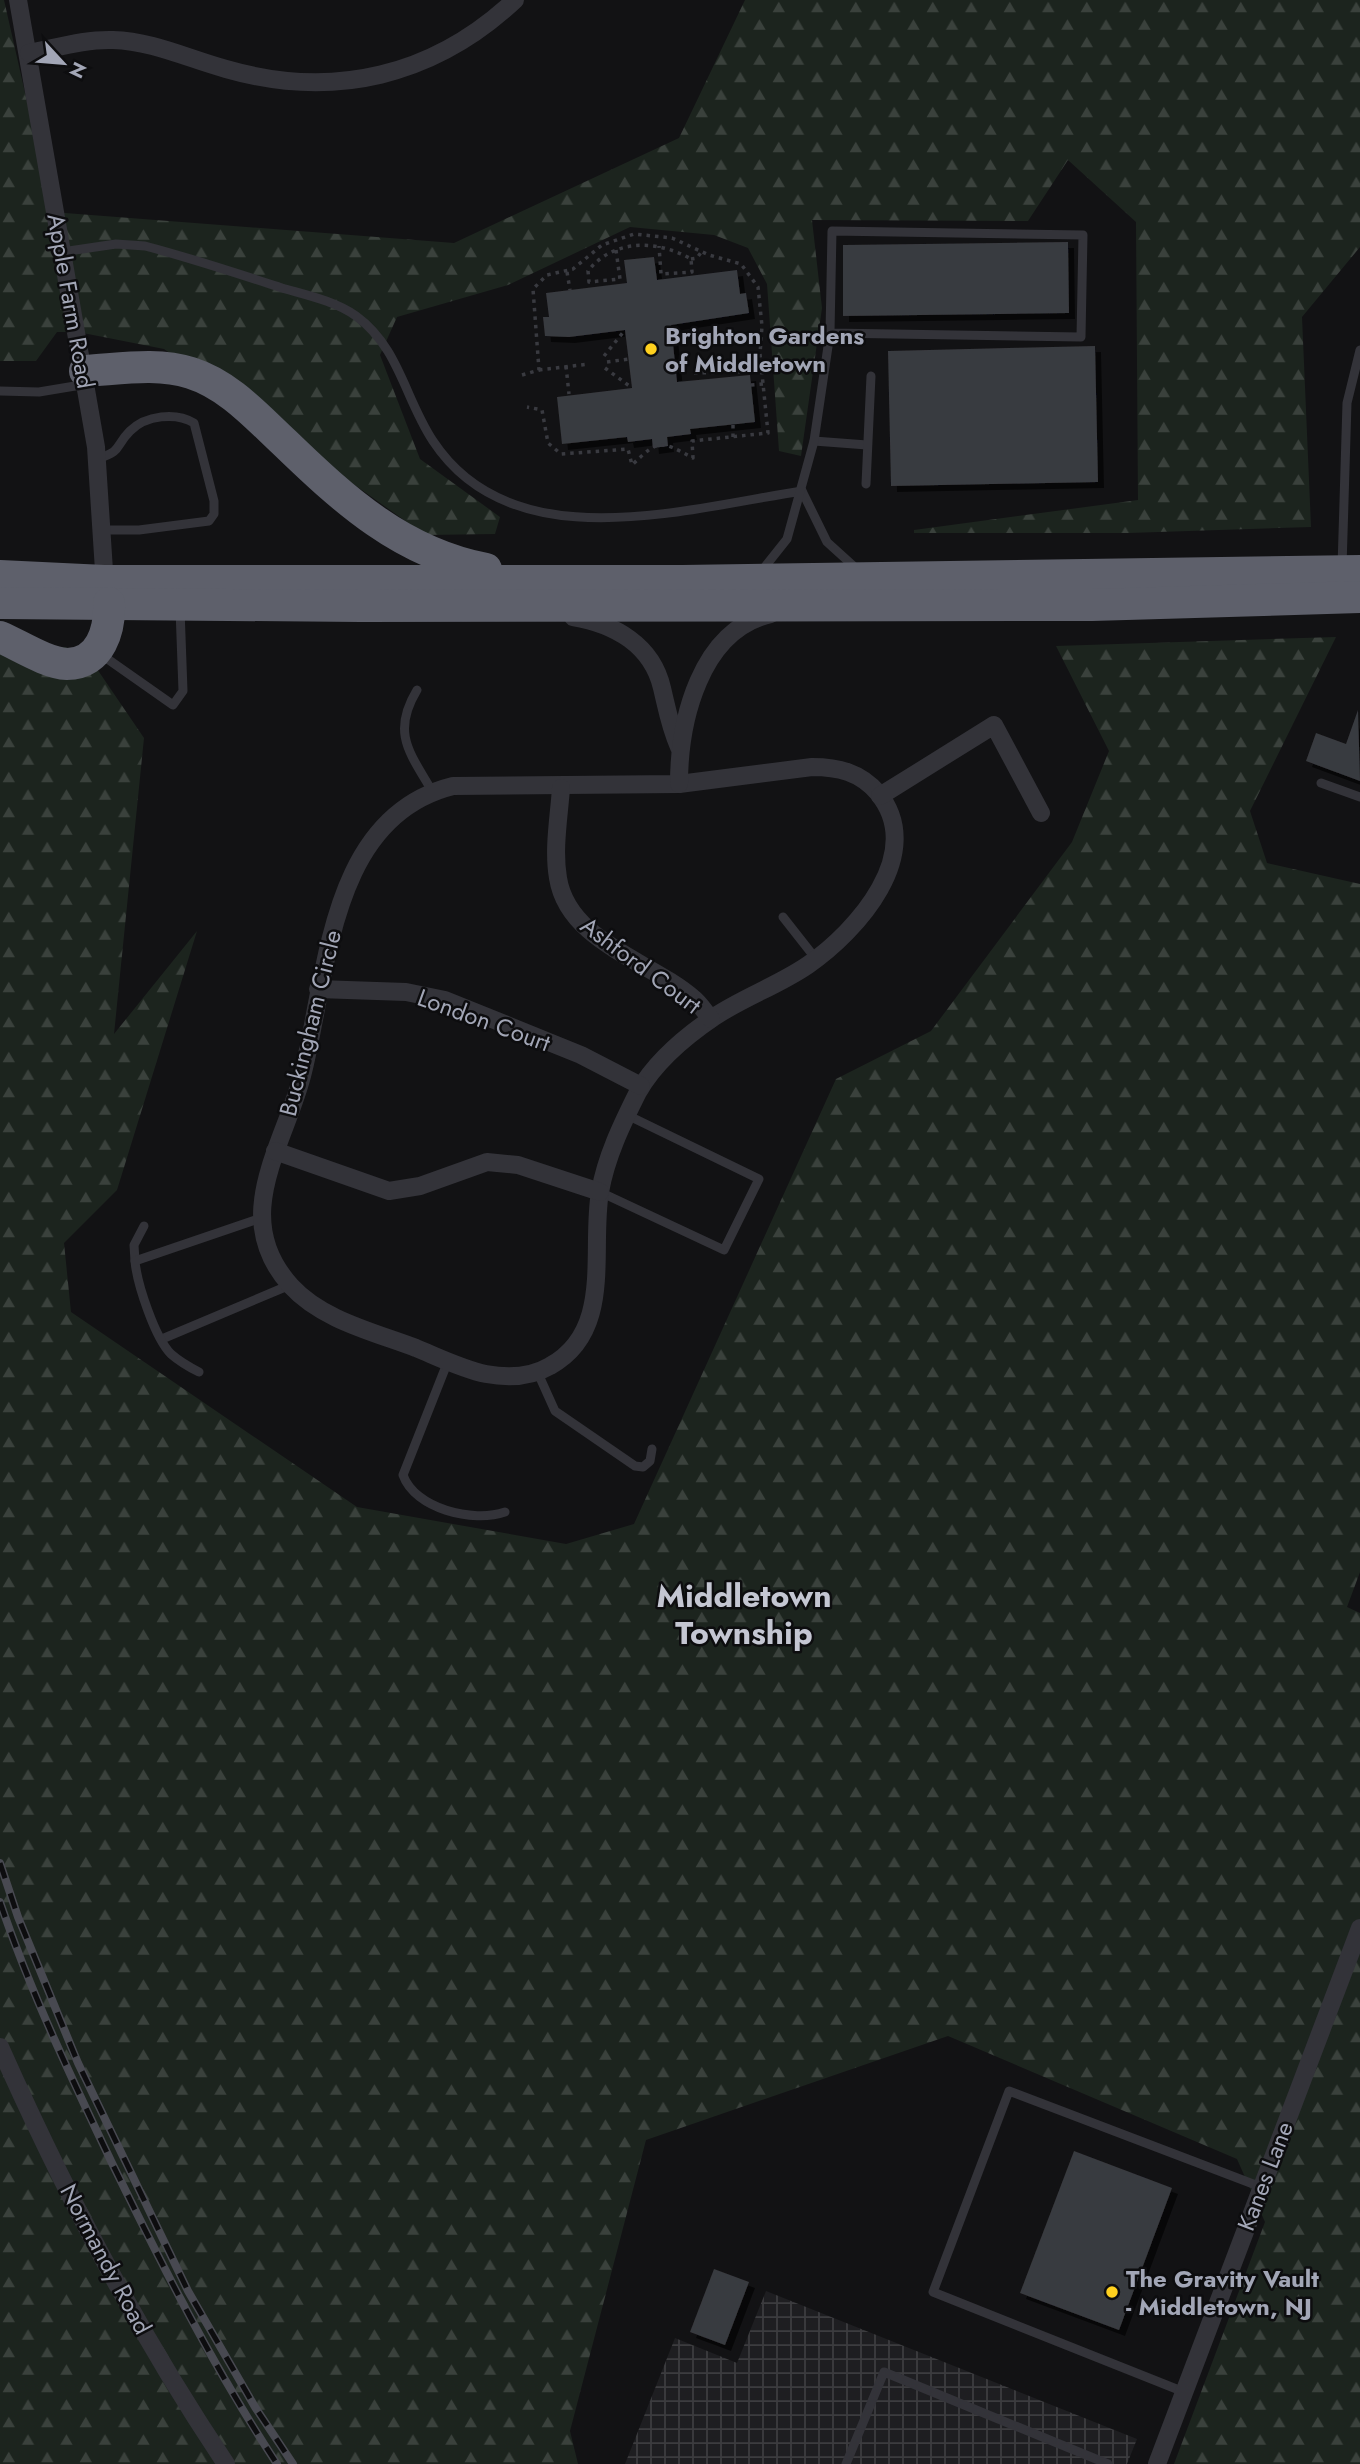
<svg xmlns="http://www.w3.org/2000/svg" width="1360" height="2464" viewBox="0 0 1360 2464" font-family="Jost,sans-serif">
<style>
.industrial{fill:url(#industrial-grid)}
.forest{fill:url(#forest-firs)}
.building{fill:#393a3f;filter:url(#shadow)}
.lines{fill:none;stroke-linecap:round;stroke-linejoin:round}
.path{stroke:#393a40;stroke-width:3.5;stroke-dasharray:3.5 5;stroke-linecap:butt}
.lane{stroke:#333339;stroke-width:9}
.street{stroke:#333339;stroke-width:18}
.highway{stroke:#5e606b;stroke-width:32}
.rail-casing{stroke:#484951;stroke-width:8}
.rail{stroke:#0d0d0f;stroke-width:5;stroke-dasharray:16;stroke-linecap:butt}
.poi-dot{fill:#ffd11f;stroke:#0d0d0f;stroke-width:2.5}
.labels{text-anchor:middle;dominant-baseline:central;stroke-width:5;stroke-linejoin:round;paint-order:stroke}
.street-label{font-size:24px;fill:#a2a6b6;stroke:#0d0d0f}
.poi-label{font-size:24px;font-weight:bold;fill:#a2a6b6;stroke:#0d0d0f;text-anchor:start}
.district-label{font-size:32px;font-weight:bold;fill:#c4c6d2;stroke:#0d0d0f}
</style>
<defs>
<pattern id="industrial-grid" width="8" height="8" patternUnits="userSpaceOnUse" patternTransform="scale(1.75)"><rect width="8" height="8" fill="#1e1e21"/><path d="M0 4h8M4 0v8" fill="none" stroke="#3c3c3f"/></pattern>
<pattern id="forest-firs" width="22" height="20" patternUnits="userSpaceOnUse" patternTransform="scale(1.75)"><rect width="22" height="20" fill="#1c241e"/><path d="M5 1l3.5 6h-7zM16 11l3.5 6h-7z" fill="#3a413c"/></pattern>
<filter id="shadow"><feDropShadow dx="6" dy="6" stdDeviation="0" flood-color="#0009"/></filter>
</defs>
<rect width="100%" height="100%" fill="#121214"/>
<!-- industrial -->
<polygon class="industrial" points="766,2291 1137,2439 1127,2464 625,2464 675,2338 737,2363"/>
<!-- forest -->
<g class="forest">
<polygon points="0,0 4,0 52,212 454,243 679,138 745,0 1360,0 1360,247 1302,317 1311,527 1128,533 914,533 914,530 1138,500 1136,222 1068,160 1028,221 812,220 822,308 801,456 779,451 767,284 748,248 714,235 630,227 508,285 397,317 380,355 420,459 500,517 495,534 425,535 164,349 78,332 57,332 36,361 0,361"/>
<polygon points="1336,637 1250,811 1267,863 1360,884 1360,1572 1347,1607 1360,1613 1360,2464 1174,2464 1265,2222 1237,2159 948,2036 646,2140 570,2431 578,2464 0,2464 0,647 66,647 95,666 144,738 114,1034 197,931 117,1190 64,1243 71,1312 357,1507 566,1544 634,1524 836,1079 931,1031 1072,842 1109,751 1056,646"/>
</g>
<!-- building -->
<g class="building">
<polygon points="1068,242 1069,313 843,316 843,245"/>
<polygon points="654,257 657,280 737,270 740,294 746,293 749,313 671,325 677,382 750,375 755,422 690,429 691,434 667,437 668,446 653,448 652,439 628,442 627,437 562,444 557,397 632,388 625,330 569,337 545,336 543,317 549,317 546,293 627,283 624,260"/>
<polygon points="1095,346 1098,482 891,486 888,351"/>
<polygon points="1358,710 1360,781 1306,761 1316,733 1346,744"/>
<polygon points="1074,2151 1172,2188 1119,2330 1020,2293"/>
<polygon points="714,2269 749,2282 725,2345 690,2332"/>
</g>
<g class="lines">
<!-- path -->
<g class="path">
<path d="M616,250L620,279L589,282L588,271C614,238 658,240 691,259L692,272L661,274L659,246"/>
<polyline points="691,259 697,258 702,251"/>
<polyline points="567,272 570,290"/>
<polyline points="604,356 625,330"/>
<polyline points="607,362 629,359"/>
<polyline points="566,366 569,394"/>
<polyline points="605,368 632,388"/>
<polyline points="539,370 589,364"/>
<polyline points="694,373 762,371"/>
<path d="M522,375L539,370L533,289L547,275L573,269L602,245L634,234L672,238L709,255L741,264L758,287L762,326L760,354L768,433L692,441L693,458C660,440 659,439 632,465L628,449L561,454L548,443L542,410L527,407"/>
<polyline points="751,385 763,384"/>
<polyline points="733,437 733,423 744,421"/>
</g>
<!-- lane -->
<g class="lane">
<path d="M62,252L116,244L145,246C191,258 236,273 282,288C306,295 335,301 356,316C399,347 405,399 433,441C512,561 684,509 802,491"/>
<polyline points="0,391 39,392 87,384"/>
<polyline points="814,441 867,445"/>
<path d="M97,459C124,450 114,447 130,431C146,415 176,412 194,423L214,501V514L209,521L139,530H101"/>
<polyline points="866,484 871,376"/>
<polyline points="802,491 827,542 859,571"/>
<polyline points="1342,567 1347,403 1360,350"/>
<polyline points="760,573 787,539 814,441 830,333 832,231 1083,235 1081,337 830,333"/>
<polyline points="99,653 173,705 183,691 180,609"/>
<path d="M417,690C391,733 410,753 432,791"/>
<polyline points="1321,783 1360,797"/>
<polyline points="783,917 816,959"/>
<polyline points="600,1192 724,1250 759,1179 627,1115"/>
<polyline points="135,1261 134,1245 144,1226"/>
<polyline points="162,1339 290,1285"/>
<path d="M448,1361L403,1475C415,1509 473,1523 505,1512"/>
<polyline points="537,1371 555,1411 635,1466 643,1467 650,1461 652,1449"/>
<path d="M199,1372C189,1367 179,1361 171,1354C155,1338 137,1284 135,1261L261,1218"/>
<polyline points="1184,2392 933,2292 1009,2091 1261,2187"/>
<polyline points="846,2464 884,2372 1108,2464"/>
</g>
<!-- street -->
<g class="street">
<polyline points="18,0 96,447 105,586"/>
<path d="M29,53C56,48 85,39 113,40C152,41 189,59 226,69C334,100 434,76 515,0"/>
<path d="M573,617C615,624 652,645 662,688C667,709 670,727 679,747"/>
<path d="M812,767C838,767 860,772 878,793C927,853 857,931 808,965C779,985 744,997 714,1017C686,1036 655,1062 638,1092C622,1124 606,1157 600,1192C590,1251 614,1331 550,1366C531,1377 507,1378 486,1374C462,1369 438,1357 416,1348C374,1332 322,1320 291,1286C229,1218 283,1148 302,1076C328,976 328,817 453,786L679,784Z"/>
<path d="M679,784C679,721 700,630 771,614"/>
<path d="M561,788C559,817 553,849 558,878C568,942 651,961 694,999C700,1004 705,1012 711,1019"/>
<polyline points="880,796 994,725 1041,813"/>
<polyline points="318,989 406,992 445,1000 581,1055 641,1086"/>
<polyline points="275,1151 389,1191 420,1186 487,1162 518,1165 600,1192"/>
<path d="M0,2047C64,2191 138,2333 226,2464"/>
<polyline points="1157,2464 1360,1928"/>
</g>
<!-- highway -->
<g class="highway">
<path d="M85,371C120,369 157,362 191,373C229,385 257,417 285,443C344,500 402,553 486,569"/>
<polyline points="0,576 104,581 682,581 1360,571"/>
<polyline points="0,603 361,606 1092,605 1360,597"/>
<path d="M0,637C19,645 46,663 67,664C101,664 110,629 109,603"/>
</g>
<!-- rail casing -->
<g class="rail-casing">
<g id="rail">
<polyline points="0,1863 18,1917 78,2063 188,2291 255,2407 293,2464"/>
<path d="M0,1902C30,1991 71,2077 111,2161C162,2265 213,2367 277,2464"/>
</g>
</g>
<!-- rail -->
<use href="#rail" class="rail"/>
</g>
<!-- markers -->
<g class="poi-dot">
<circle cx="651" cy="349" r="7"/>
<circle cx="1112" cy="2292" r="7"/>
</g>
<g class="labels">
<!-- street labels -->
<g class="street-label">
<text transform="translate(71 301) rotate(80)">Apple Farm Road</text>
<text transform="translate(641 965) rotate(37)">Ashford Court</text>
<text transform="translate(484 1020) rotate(20)">London Court</text>
<text transform="translate(310 1023) rotate(-76)">Buckingham Circle</text>
<text transform="translate(1265 2176) rotate(-69)">Kanes Lane</text>
<text transform="translate(106 2259) rotate(62)">Normandy Road</text>
</g>
<!-- poi labels -->
<g class="poi-label">
<text x="665" y="335">Brighton Gardens<tspan x="665" dy="28">of Middletown</tspan></text>
<text x="1126" y="2278">The Gravity Vault<tspan x="1126" dy="28">- Middletown, NJ</tspan></text>
</g>
<!-- district labels -->
<g class="district-label">
<text x="744" y="1596">Middletown<tspan x="744" dy="37">Township</tspan></text>
</g>
</g>
<!-- north arrow -->
<g transform="translate(63 63) rotate(116)" stroke="#0d0d0f" stroke-width="5" paint-order="stroke">
<path d="M0-5L12 26L0 18L-12 26Z" fill="#a2a6b6"/>
<text y="-10" font-size="19" font-weight="bold" text-anchor="middle" fill="#a2a6b6">N</text>
</g>
</svg>
